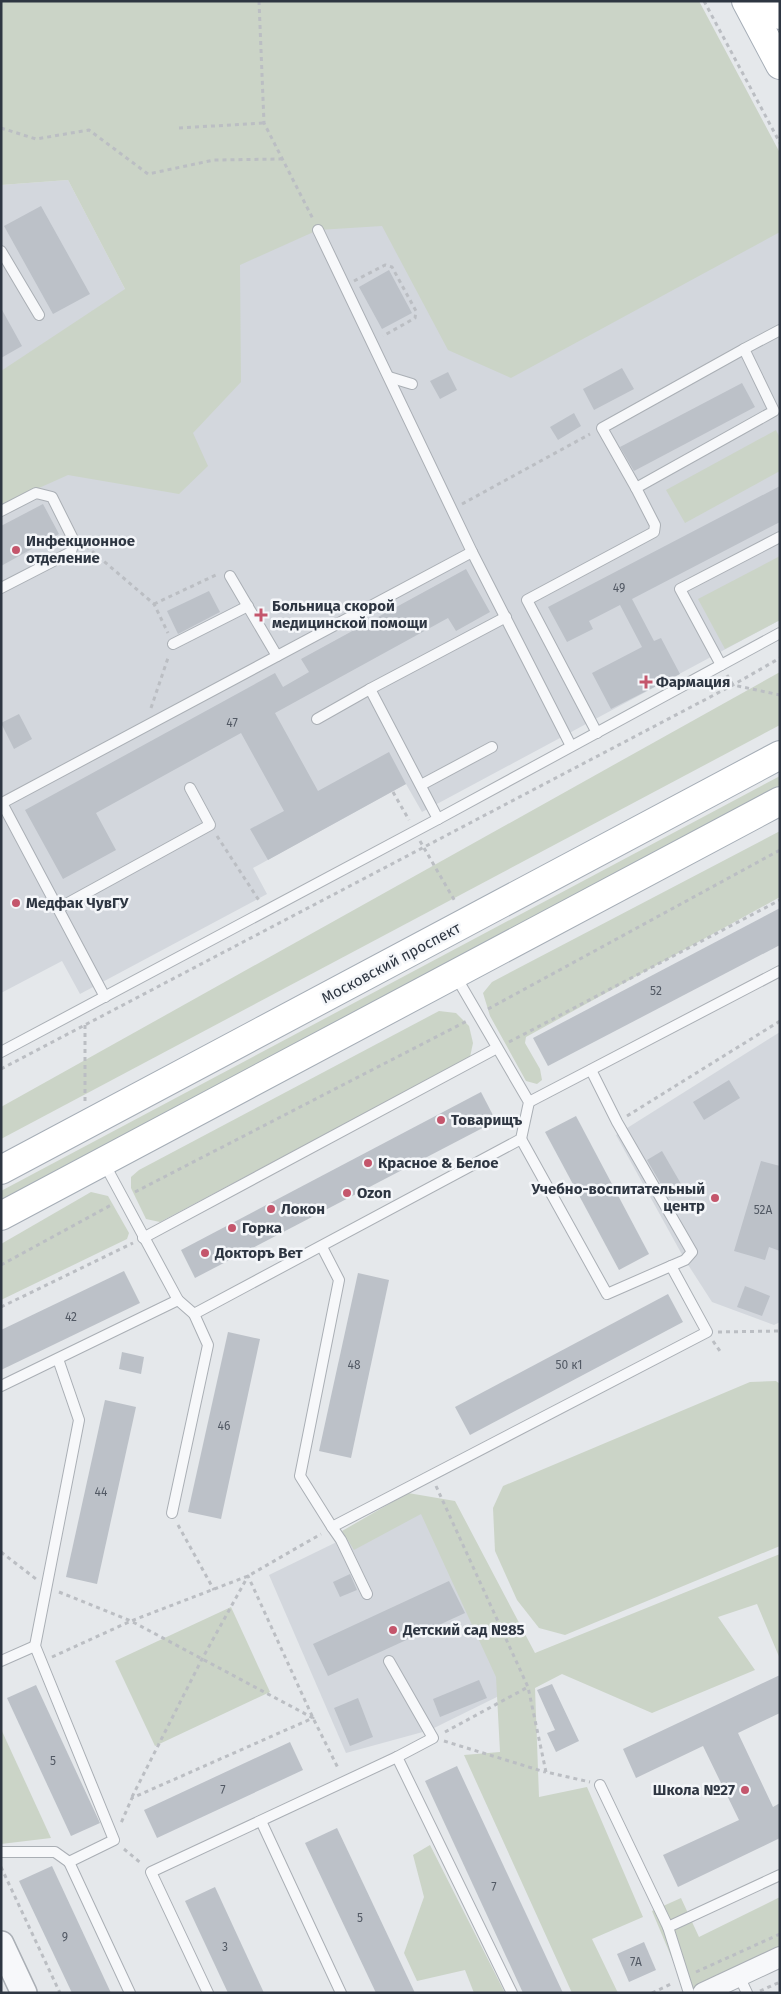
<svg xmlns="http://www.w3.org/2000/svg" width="781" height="1994" viewBox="0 0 781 1994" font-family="'Fira Sans',sans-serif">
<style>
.built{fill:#d3d7dd}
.green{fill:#cbd4c7}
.building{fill:#bcc1c8}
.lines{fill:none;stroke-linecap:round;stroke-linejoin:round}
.service-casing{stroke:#aaafb5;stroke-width:12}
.minor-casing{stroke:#aaafb5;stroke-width:22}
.tertiary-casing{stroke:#aaafb5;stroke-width:28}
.primary-casing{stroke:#a5adb6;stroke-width:30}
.path{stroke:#bbbec3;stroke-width:3;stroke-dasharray:4 4;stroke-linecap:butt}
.service{stroke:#f7f8fa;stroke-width:10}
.minor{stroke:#f7f8fa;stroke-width:20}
.tertiary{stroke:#f7f8fa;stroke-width:25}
.primary{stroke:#fff;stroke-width:28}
.poi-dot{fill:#c4566c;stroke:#f4f6f9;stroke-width:2}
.labels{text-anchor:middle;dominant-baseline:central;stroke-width:5;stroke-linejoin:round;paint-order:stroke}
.number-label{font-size:12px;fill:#525964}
.poi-label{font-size:15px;font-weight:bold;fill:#2e3642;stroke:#f4f6f9;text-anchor:start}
.street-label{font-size:15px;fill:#2e3642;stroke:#f4f6f9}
</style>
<rect width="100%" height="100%" fill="#e5e8eb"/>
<!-- built -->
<g class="built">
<polygon points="780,153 780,620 422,812 406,784 253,868 267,894 80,994 62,961 1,993 1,185 68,180 125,289 357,177"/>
<polygon points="780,1032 780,1322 774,1325 712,1302 685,1260 616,1135"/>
<polygon points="429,1497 521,1685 430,1730 346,1753 269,1575"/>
</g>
<!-- green -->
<g class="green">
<polygon points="1,1 699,1 780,153 780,232 511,378 448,350 382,226 318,230 240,265 241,382 193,433 208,466 179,494 68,475 1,505 1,371 125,289 68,180 1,185"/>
<polygon points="776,430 780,438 780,471 685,523 666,490"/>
<polygon points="780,556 780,620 725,649 698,599"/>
<polygon points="780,672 780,725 1,1139 1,1107"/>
<polygon points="780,776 780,785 1,1200 1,1191"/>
<polygon points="780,831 780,897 526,1037 525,1043 540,1069 542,1080 537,1084 526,1081 490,1016 483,993 492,982"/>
<polygon points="439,1011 456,1013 469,1026 473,1043 470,1057 160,1222 146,1219 131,1188 131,1177 139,1170"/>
<polygon points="91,1192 108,1196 129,1233 127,1239 1,1300 1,1244"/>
<polygon points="776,1381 780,1384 780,1546 565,1635 539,1628 517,1600 495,1551 493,1508 503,1486 750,1382"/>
<polygon points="408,1493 455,1501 535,1653 780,1554 780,1659 757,1604 718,1617 755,1670 652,1713 562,1674 535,1688 539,1797 587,1787 643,1917 592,1939 618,1993 572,1993 464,1755 500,1752 496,1677 421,1514 354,1550 342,1531"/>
<polygon points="231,1607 270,1692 155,1746 115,1661"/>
<polygon points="1,1729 51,1838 1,1844"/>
<polygon points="430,1845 505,1993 474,1993 465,1970 417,1981 404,1953 424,1897 413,1855"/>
<polygon points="780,1897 780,1948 686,1992 652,1911 681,1898 699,1937"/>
</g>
<!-- building -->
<g class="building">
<polygon points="41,206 90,294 53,314 4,226"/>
<polygon points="389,270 412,313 382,329 359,287"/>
<polygon points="1,308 22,346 1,358"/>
<polygon points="622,368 634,389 594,410 583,389"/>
<polygon points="448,372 457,390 440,399 430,381"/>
<polygon points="742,383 755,407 634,471 620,447"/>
<polygon points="574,413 581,426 558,440 550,427"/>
<polygon points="780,486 780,522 632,599 654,641 661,638 680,674 611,709 592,673 642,647 620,605 589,621 593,629 567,642 548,607"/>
<polygon points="43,504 59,534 1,566 1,526"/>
<polygon points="466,569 490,612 456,631 448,618 275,713 318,791 389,752 406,784 268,860 250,829 284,811 241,733 96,813 116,850 63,879 25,810 275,673 283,687 309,672 301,659"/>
<polygon points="209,591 220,612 178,634 167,611"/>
<polygon points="19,714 32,739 14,749 1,723"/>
<polygon points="780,908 780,945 548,1066 533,1038"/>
<polygon points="729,1080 740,1098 704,1120 693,1102"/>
<polygon points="481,1092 496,1121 195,1278 181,1250"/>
<polygon points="576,1116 649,1254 619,1270 545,1132"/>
<polygon points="662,1151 684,1189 669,1198 647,1160"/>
<polygon points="761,1161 780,1166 780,1251 769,1247 765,1260 734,1251"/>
<polygon points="124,1271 140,1303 1,1370 1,1330"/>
<polygon points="358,1273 389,1280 351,1458 319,1451"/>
<polygon points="745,1286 770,1296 762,1316 737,1307"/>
<polygon points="668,1294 683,1322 470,1435 455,1407"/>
<polygon points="228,1332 260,1339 221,1519 188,1512"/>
<polygon points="122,1352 144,1357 141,1374 119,1369"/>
<polygon points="105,1400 136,1407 97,1584 66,1577"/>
<polygon points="350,1574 357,1590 340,1597 333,1582"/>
<polygon points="449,1581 465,1613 328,1676 313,1644"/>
<polygon points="780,1675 780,1713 738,1733 773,1807 780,1803 780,1838 678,1887 663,1855 739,1820 703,1746 636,1778 623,1749"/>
<polygon points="479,1680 487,1698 440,1717 433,1699"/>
<polygon points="552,1684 579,1741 556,1752 547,1733 555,1730 537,1690"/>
<polygon points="36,1685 100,1823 71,1836 7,1698"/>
<polygon points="358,1698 373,1737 350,1746 334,1708"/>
<polygon points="290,1742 303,1770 157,1838 144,1810"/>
<polygon points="457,1766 563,1993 523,1993 425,1781"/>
<polygon points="337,1828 415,1993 376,1993 305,1843"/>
<polygon points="52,1866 111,1993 72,1993 19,1881"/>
<polygon points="215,1887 264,1993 228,1993 185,1901"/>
<polygon points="644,1942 656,1970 629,1982 617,1954"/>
</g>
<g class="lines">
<!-- service casing -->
<g class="service-casing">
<g id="service">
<polyline points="318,230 472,552 571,746"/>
<polyline points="1,251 39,315"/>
<polyline points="389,377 412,384"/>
<polyline points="636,488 602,428 744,349"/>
<polyline points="1,511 36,493 52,497 74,541 71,552 1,588"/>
<polyline points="230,576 277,656"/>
<polyline points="173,644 248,606"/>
<polyline points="721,665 680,589 780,537"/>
<polyline points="317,719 370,689"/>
<polyline points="597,733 527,600 654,532 655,525 636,488 774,411 744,349 780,330"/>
<polyline points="421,785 492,747"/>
<polyline points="438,819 370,689 506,617"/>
<polyline points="59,908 210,825 190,788"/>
<polyline points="105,997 2,803 472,552"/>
<polyline points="1,1052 438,819 780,633"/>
<polyline points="591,1070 617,1122 692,1252 685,1260 671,1266"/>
<polyline points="529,1102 780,971"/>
<polyline points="104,1163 178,1300 194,1314 521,1139 529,1102 455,975"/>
<polyline points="143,1238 497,1048"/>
<polyline points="322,1247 339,1280 300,1476 332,1527 707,1332 671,1266 607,1294 521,1139"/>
<polyline points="58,1359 79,1420 35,1646 114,1840 69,1862 130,1993"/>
<polyline points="1,1386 178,1300"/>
<polyline points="172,1513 208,1345 194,1314"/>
<polyline points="332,1527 341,1540 367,1594"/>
<polyline points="1,1661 35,1646"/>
<polyline points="397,1757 512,1993"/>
<polyline points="600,1785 668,1927 689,1993"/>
<polyline points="261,1821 341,1993"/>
<polyline points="1,1852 55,1852 69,1862"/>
<polyline points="668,1927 780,1875"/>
<polyline points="739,1976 747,1993"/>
<polyline points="208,1993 151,1872 397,1757 433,1738 389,1661"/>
</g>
</g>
<!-- minor casing -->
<g class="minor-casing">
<polyline id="minor" points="703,1993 780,1957"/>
</g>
<!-- tertiary casing -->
<g class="tertiary-casing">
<polyline id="tertiary" points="1,1944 24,1993"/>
</g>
<!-- primary casing -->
<g class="primary-casing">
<g id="primary">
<polyline points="746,1 780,65"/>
<polyline points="773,1 780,15"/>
<polyline points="1,1170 780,755"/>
<polyline points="1,1216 780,801"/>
</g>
</g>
<!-- path -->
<g class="path">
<polyline points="259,1 264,123 313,219"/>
<polyline points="704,1 780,143"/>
<polyline points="1,128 36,139 89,130 148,174 214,160 283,159"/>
<polyline points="179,128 264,123"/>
<polyline points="354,281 385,265 392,267 416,311 415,318 383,336"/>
<polyline points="462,504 590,434"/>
<polyline points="86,546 154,604 168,633"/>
<polyline points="154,604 218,574"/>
<polyline points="727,675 733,685 780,695"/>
<polyline points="151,708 169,655"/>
<polyline points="393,792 409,820"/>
<polyline points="217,836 260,902"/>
<polyline points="420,841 456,903"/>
<polyline points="488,1009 780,850"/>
<polyline points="509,1042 780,900"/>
<polyline points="1,1069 733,685 780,658"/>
<polyline points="85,1101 85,1025"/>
<polyline points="627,1116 780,1021"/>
<polyline points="135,1192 467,1021"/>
<polyline points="1,1265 113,1204"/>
<polyline points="1,1307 133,1243"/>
<polyline points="718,1332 780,1331"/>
<polyline points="713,1341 722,1354"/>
<polyline points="436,1486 528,1687 546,1772 590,1782"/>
<polyline points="178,1525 214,1590"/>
<polyline points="1,1552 36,1579"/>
<polyline points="59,1592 131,1621 313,1718 132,1798 121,1823"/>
<polyline points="52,1657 131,1621 248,1576 321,1534"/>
<polyline points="445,1732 528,1687"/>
<polyline points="444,1741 545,1772"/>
<polyline points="132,1797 202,1659 248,1576 313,1718 339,1770"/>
<polyline points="124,1849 142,1864"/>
<polyline points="1,1867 60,1993"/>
<polyline points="696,1972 780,1934"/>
<polyline points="760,1991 780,1982"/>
<polyline points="652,1993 673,1983"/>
</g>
<!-- service -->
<use href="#service" class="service"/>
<!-- minor -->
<use href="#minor" class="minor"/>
<!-- tertiary -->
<use href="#tertiary" class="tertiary"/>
<!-- primary -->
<use href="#primary" class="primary"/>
</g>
<!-- markers -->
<g class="poi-dot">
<circle cx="16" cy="550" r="5"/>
<path d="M258.5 607.5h5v5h5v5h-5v5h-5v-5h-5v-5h5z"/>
<path d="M643.5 674.5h5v5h5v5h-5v5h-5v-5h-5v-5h5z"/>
<circle cx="16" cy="903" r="5"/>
<circle cx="441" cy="1120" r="5"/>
<circle cx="368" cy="1163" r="5"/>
<circle cx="347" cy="1193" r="5"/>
<circle cx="715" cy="1198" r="5"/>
<circle cx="271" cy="1209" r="5"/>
<circle cx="232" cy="1228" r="5"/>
<circle cx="205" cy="1253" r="5"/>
<circle cx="393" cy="1630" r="5"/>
<circle cx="745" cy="1790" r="5"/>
</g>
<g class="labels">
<!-- number labels -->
<g class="number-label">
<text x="619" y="588">49</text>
<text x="232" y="723">47</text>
<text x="656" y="991">52</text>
<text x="763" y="1210">52А</text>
<text x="71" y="1317">42</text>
<text x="354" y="1365">48</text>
<text x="569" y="1365">50 к1</text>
<text x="224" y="1426">46</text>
<text x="101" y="1492">44</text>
<text x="53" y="1761">5</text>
<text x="223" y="1790">7</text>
<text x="494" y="1887">7</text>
<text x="360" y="1918">5</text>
<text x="65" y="1937">9</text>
<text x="225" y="1947">3</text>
<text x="636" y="1962">7А</text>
</g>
<!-- poi labels -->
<g class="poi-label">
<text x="26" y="541">Инфекционное<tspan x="26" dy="17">отделение</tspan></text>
<text x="272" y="606">Больница скорой<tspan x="272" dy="17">медицинской помощи</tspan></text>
<text x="656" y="682">Фармация</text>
<text x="26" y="903">Медфак ЧувГУ</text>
<text x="451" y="1120">Товарищъ</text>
<text x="378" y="1163">Красное &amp; Белое</text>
<text x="705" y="1189" text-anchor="end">Учебно-воспитательный<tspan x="705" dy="17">центр</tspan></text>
<text x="357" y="1193">Ozon</text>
<text x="281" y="1209">Локон</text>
<text x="242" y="1228">Горка</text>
<text x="215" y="1253">Докторъ Вет</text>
<text x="403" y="1630">Детский сад №85</text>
<text x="735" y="1790" text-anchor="end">Школа №27</text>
</g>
<!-- street labels -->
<g class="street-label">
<text transform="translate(391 963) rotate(-28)">Московский проспект</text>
</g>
</g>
<!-- border -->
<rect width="781" height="1994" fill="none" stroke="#2e3642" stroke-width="5"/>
</svg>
